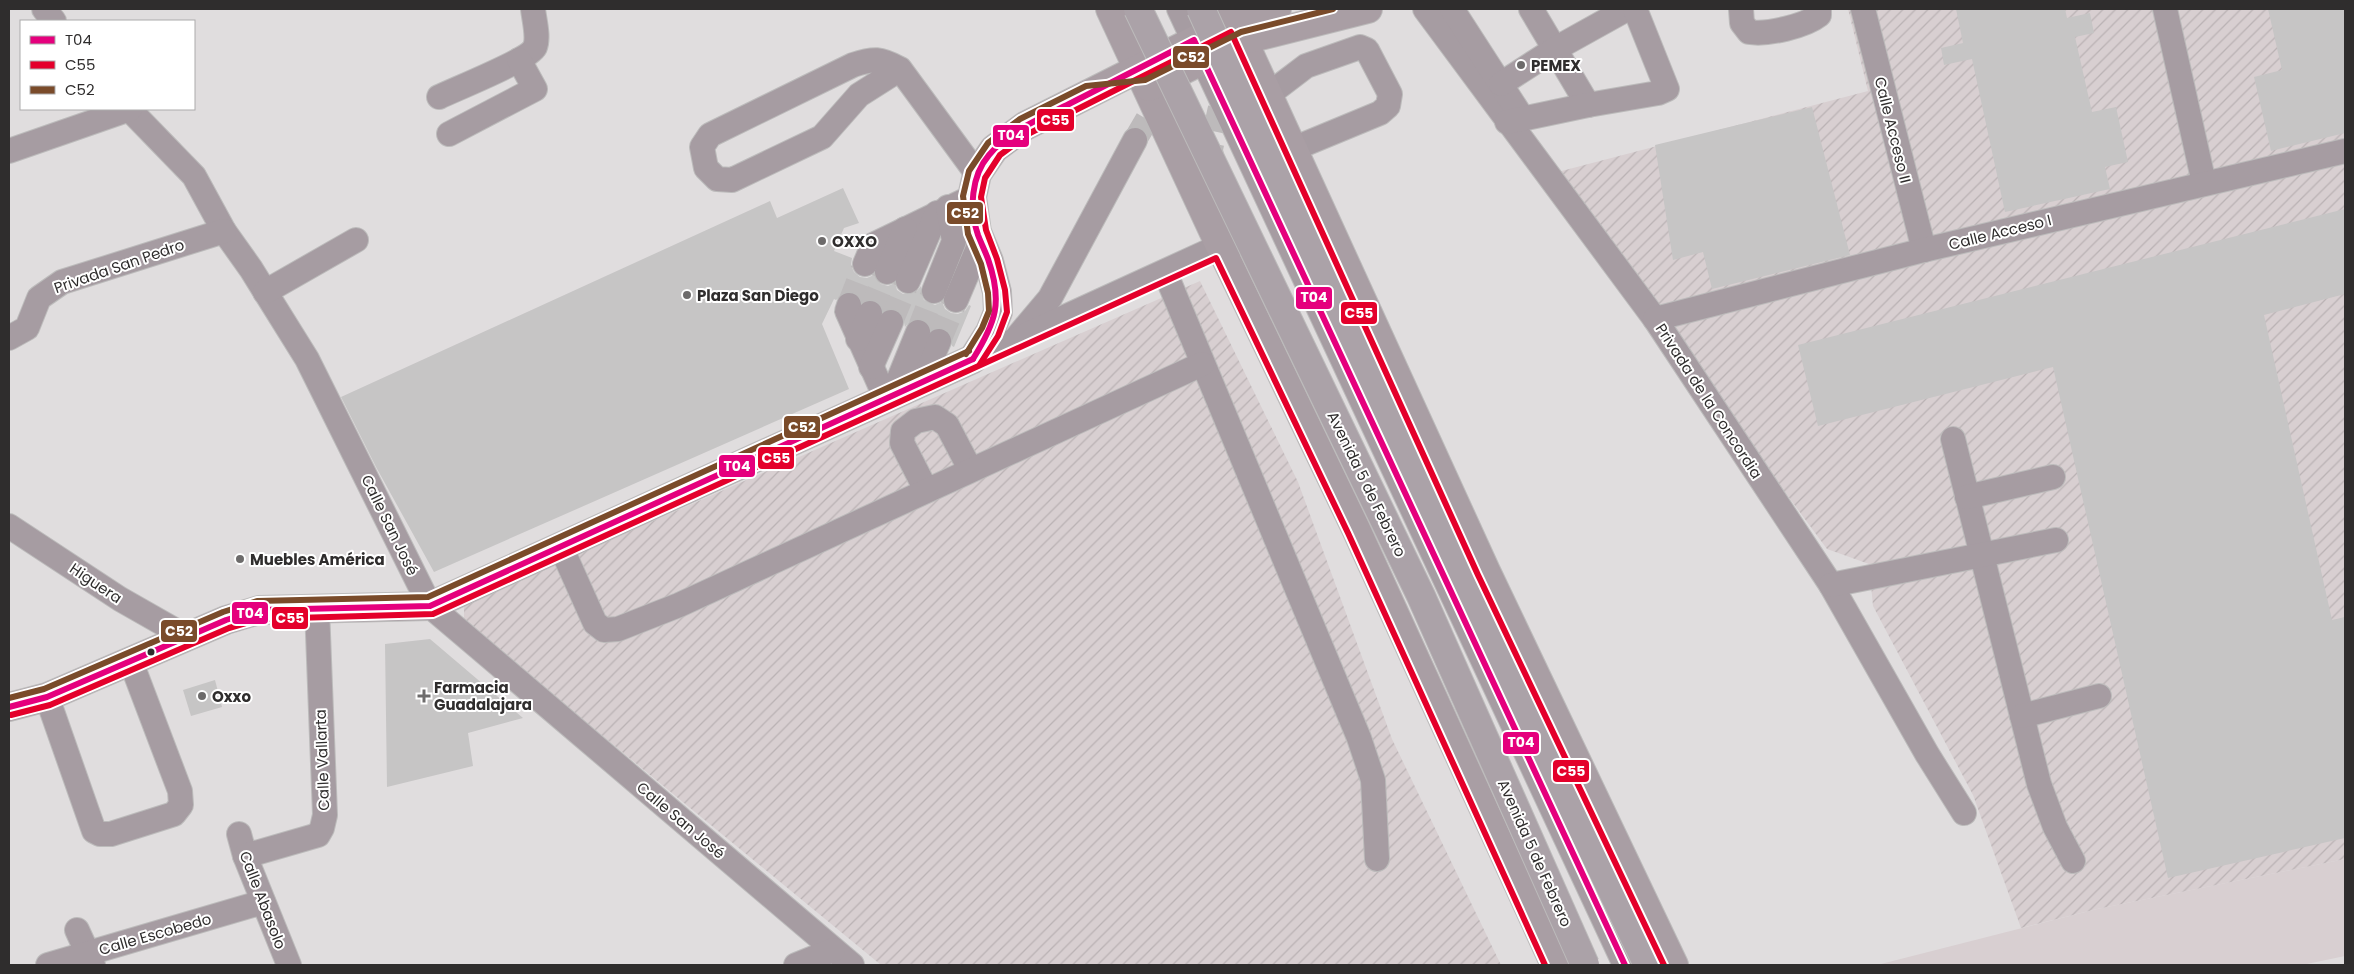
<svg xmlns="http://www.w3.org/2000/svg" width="2354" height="974" viewBox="0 0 2354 974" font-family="Poppins,sans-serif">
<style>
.built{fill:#d8cfd1}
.industrial{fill:url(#industrial-furrows)}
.building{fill:#c6c5c5}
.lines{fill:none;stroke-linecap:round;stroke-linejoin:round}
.minor-tunnel{stroke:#bdbabb;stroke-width:24;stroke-dasharray:24 12;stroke-linecap:butt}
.minor-casing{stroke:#bcbbbb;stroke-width:26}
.major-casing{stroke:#bcbbbb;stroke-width:30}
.minor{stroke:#a69ca2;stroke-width:24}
.major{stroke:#a99ea4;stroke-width:28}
.highway-bridge-casing{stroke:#bcbbbb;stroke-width:30;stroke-linecap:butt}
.highway-bridge{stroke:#aba2a8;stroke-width:28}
.bus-1-casing{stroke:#fff;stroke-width:10}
.bus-2-casing{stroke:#fff;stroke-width:10}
.bus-3-casing{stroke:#fff;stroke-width:10}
.bus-1{stroke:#e5007d;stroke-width:6}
.bus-2{stroke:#e4002b;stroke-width:6}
.bus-3{stroke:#7a4b2a;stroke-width:6}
.poi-dot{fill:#6d6b6b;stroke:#fff;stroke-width:2}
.bus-dot{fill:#2f2d2d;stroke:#fff;stroke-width:2}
.labels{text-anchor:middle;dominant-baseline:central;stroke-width:4;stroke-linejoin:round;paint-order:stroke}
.poi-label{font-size:15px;font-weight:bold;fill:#2f2d2d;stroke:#fff;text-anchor:start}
.street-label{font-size:15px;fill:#2f2d2d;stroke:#fff}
.line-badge{stroke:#fff;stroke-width:2}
.badge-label{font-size:14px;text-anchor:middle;font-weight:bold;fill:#fff}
</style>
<defs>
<pattern id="industrial-furrows" width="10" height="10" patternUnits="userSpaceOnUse" patternTransform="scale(1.25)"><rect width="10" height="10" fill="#d8cfd1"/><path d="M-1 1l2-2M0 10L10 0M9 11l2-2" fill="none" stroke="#bab2b4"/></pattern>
</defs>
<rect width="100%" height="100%" fill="#e0ddde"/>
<!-- built -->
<polygon class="built" points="2345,859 2345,956 2302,965 1877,965 2097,909"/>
<!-- industrial -->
<g class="industrial">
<polygon points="1848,9 2345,9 2345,859 2097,909 2021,928 1973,795 1873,606 1869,564 1827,549 1550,174 1868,91"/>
<polygon points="1200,281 1298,482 1392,739 1501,965 881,965 464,622 464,604"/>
</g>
<!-- building -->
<g class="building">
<polygon points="1956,9 2065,9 2067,18 2090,13 2094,33 2075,37 2092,112 2116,107 2128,162 2105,167 2110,189 2005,212 1972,59 1944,65 1941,48 1963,43"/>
<polygon points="2268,9 2345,9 2345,133 2271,151 2254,77 2282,70"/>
<polygon points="1812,107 1850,255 1712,289 1703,252 1673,260 1655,145"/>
<polygon points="843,188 859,223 844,228 834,251 852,258 851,265 854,272 860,277 867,278 874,275 881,284 888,286 895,283 897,290 903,294 916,292 921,286 921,293 924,300 935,305 942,302 945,309 951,313 958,314 965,311 969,305 971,306 954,347 952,346 950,333 945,329 938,327 931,330 924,320 917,318 910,321 905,327 902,314 897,310 890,308 883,311 876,301 869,299 862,302 854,292 846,292 836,300 834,299 822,324 849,389 434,572 376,467 341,397 770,201 777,218"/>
<polygon points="2345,209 2345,294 2264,315 2332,620 2345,617 2345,838 2168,878 2053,367 1818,426 1798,345"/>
<polygon points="430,639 523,718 468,733 473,766 387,787 385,644"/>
<polygon points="215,680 222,707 191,716 183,690"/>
</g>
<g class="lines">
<!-- minor-tunnel -->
<g class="minor-tunnel">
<polyline points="1135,140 1162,94"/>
<polyline points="1213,167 1211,149 1224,89"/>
<polyline points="849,305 865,264"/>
<polyline points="870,313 887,272"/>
<polyline points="891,322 908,281"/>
<polyline points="918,332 934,291"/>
<polyline points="939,341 956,300"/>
</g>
<!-- minor casing -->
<g class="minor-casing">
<g id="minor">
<polyline points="44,9 54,21"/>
<polyline points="1179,9 1625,965"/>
<polyline points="1425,9 1655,319 1831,585 1927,754 1964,813"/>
<polyline points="1452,9 1523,119"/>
<polyline points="1531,9 1588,105"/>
<path d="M1741,9L1742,23L1749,32C1768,35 1805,26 1819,15V9"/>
<polyline points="1863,9 1924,250"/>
<polyline points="2165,9 2204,183"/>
<path d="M900,69L859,95L822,137L732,180L717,179L706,168L702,147L710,135L853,65C874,58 880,58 900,69L977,174"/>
<polyline points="1501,84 1555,49 1627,9"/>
<polyline points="1268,95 1306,66 1360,47 1367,50 1390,94 1388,106 1380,113 1293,149"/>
<path d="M439,97C455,89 529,60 535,47C539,37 534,19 533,9"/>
<polyline points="129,109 194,176 224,231 251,269 307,359 430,606 852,965"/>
<polyline points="1507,122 1588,105 1658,93 1667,89 1635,9"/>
<polyline points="449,134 535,89 519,60"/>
<polyline points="9,151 130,109"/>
<polyline points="1217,206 1234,245"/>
<polyline points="865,264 873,245 972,197"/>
<polyline points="887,272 905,229"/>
<polyline points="1165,272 1359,738 1373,780 1377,859"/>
<polyline points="908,281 937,213"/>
<polyline points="934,291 954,241 948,207"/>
<polyline points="265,292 356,240"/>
<polyline points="956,300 981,241"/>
<polyline points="849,305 847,311 886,399"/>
<polyline points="1655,319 1924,250 2345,151"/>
<polyline points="1018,336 1050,298 1135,140"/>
<polyline points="9,338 27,328 39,298 62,282 224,231"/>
<polyline points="858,339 870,313"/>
<polyline points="973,359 1220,246"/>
<polyline points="871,367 891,322"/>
<polyline points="921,383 939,341"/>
<polyline points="892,396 918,332"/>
<polyline points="1953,439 2039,784 2055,827 2073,861"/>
<polyline points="926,490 902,443 903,431 916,421 935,417 947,425 970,469"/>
<polyline points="1967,497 2053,477"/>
<polyline points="9,526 120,599 185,636"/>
<polyline points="561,547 595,623 604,630 618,629 679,605 1202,364"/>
<polyline points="1831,585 2056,540"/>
<polyline points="47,697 94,831 100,834 111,834 174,814 181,805 180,791 131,662"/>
<polyline points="2022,716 2099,696"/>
<polyline points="239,834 245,856 289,965"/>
<polyline points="245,856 318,835 322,828 325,815 317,608"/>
<polyline points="77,930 93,965"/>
<polyline points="48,965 263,902"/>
<polyline points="796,965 833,950"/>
</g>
</g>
<!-- major casing -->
<g class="major-casing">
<g id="major">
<polyline points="1110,9 1220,246 1356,529 1555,965"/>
<polyline points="1229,9 1486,571 1674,965"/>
<polyline points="1149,87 1244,40 1368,9"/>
<polyline points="9,707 47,697 226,620 259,610 430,606 973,359 990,332 998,312 997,292 989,261 977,232 972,197 977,174 994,149 1025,126 1235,20 1277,9"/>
</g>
</g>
<!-- minor -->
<use href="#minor" class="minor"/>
<!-- major -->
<use href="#major" class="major"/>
<!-- highway-bridge casing -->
<g class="highway-bridge-casing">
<g id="highway-bridge">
<polyline points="1138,9 1421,596 1585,965"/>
<polyline points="1201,9 1420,491 1648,965"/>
</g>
</g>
<!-- highway-bridge -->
<use href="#highway-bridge" class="highway-bridge"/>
<!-- bus-1 casing -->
<g class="bus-1-casing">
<g id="bus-1">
<path d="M973,359C996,322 1003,302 988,259C985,251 981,243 978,235C969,209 971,176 989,155C1009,131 1041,118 1069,104C1110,83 1152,62 1194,40L1625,965"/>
<polyline points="9,707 47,697 226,620 259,610 430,606 973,359"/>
</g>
</g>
<!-- bus-2 casing -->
<g class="bus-2-casing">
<g id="bus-2">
<polyline points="980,364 998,336 1007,312 1005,290 997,259 986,230 981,197 985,178 1000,155 1030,133 1231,32 1478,575 1664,965"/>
<polyline points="11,715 50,705 229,628 260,619 433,614 1216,258 1348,533 1545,965"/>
</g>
</g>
<!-- bus-3 casing -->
<g class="bus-3-casing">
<g id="bus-3">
<polyline points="966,354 982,328 989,311 988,293 981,264 968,234 963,196 969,171 988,143 1020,119 1086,86 1145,80 1241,32 1333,9"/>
<polyline points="9,698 44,689 223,612 257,601 428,597 969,351"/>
</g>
</g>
<!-- bus-1 -->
<use href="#bus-1" class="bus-1"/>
<!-- bus-2 -->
<use href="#bus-2" class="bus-2"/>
<!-- bus-3 -->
<use href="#bus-3" class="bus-3"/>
</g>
<!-- markers -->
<g class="poi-dot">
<circle cx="1521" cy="65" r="5"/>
<circle cx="822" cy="241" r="5"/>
<circle cx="687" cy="295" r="5"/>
<circle cx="240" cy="559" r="5"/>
<circle cx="202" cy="696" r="5"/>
<path d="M421.5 688.5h5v5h5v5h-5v5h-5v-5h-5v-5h5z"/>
</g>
<circle class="bus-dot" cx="151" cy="652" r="4.5"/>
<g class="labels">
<!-- poi labels -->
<g class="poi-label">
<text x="1531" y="65">PEMEX</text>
<text x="832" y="241">OXXO</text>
<text x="697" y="295">Plaza San Diego</text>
<text x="250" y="559">Muebles América</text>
<text x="434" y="687">Farmacia<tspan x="434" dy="17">Guadalajara</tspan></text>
<text x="212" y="696">Oxxo</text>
</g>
<!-- street labels -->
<g class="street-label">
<text transform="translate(1893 130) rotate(76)">Calle Acceso II</text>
<text transform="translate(2000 232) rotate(-14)">Calle Acceso I</text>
<text transform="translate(119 266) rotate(-19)">Privada San Pedro</text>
<text transform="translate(1709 401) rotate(57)">Privada de la Concordia</text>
<text transform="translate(1367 484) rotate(64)">Avenida 5 de Febrero</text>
<text transform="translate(390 525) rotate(64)">Calle San José</text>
<text transform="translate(96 583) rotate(34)">Higuera</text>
<text transform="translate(322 760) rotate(-92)">Calle Vallarta</text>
<text transform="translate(681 820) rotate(40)">Calle San José</text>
<text transform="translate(1535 853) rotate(66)">Avenida 5 de Febrero</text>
<text transform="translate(263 900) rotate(69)">Calle Abasolo</text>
<text transform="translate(155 934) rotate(-16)">Calle Escobedo</text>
</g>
</g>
<g class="line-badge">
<rect x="1172" y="45" width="38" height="24" rx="5" fill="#7a4b2a"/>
<rect x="1036" y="108" width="39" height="24" rx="5" fill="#e4002b"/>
<rect x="992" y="124" width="38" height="24" rx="5" fill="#e5007d"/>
<rect x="946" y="201" width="38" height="24" rx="5" fill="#7a4b2a"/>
<rect x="1295" y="286" width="38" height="24" rx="5" fill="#e5007d"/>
<rect x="1340" y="301" width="38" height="24" rx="5" fill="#e4002b"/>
<rect x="783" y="415" width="38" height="24" rx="5" fill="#7a4b2a"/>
<rect x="757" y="446" width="38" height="24" rx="5" fill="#e4002b"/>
<rect x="718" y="454" width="38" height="24" rx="5" fill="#e5007d"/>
<rect x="231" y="601" width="38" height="24" rx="5" fill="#e5007d"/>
<rect x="271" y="606" width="38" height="24" rx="5" fill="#e4002b"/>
<rect x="160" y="619" width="38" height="24" rx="5" fill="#7a4b2a"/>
<rect x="1502" y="731" width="38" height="24" rx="5" fill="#e5007d"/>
<rect x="1552" y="759" width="38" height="24" rx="5" fill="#e4002b"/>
</g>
<g class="badge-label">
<text x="1191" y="62">C52</text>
<text x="1055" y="125">C55</text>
<text x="1011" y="140">T04</text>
<text x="965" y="218">C52</text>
<text x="1314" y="302">T04</text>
<text x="1359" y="318">C55</text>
<text x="802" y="432">C52</text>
<text x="776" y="463">C55</text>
<text x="737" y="471">T04</text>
<text x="250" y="618">T04</text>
<text x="290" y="623">C55</text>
<text x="179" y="636">C52</text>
<text x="1521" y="747">T04</text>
<text x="1571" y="776">C55</text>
</g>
<!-- border -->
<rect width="2354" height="974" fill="none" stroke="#2f2d2d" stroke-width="20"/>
<!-- legend -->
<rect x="20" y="20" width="175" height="90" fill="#ffffff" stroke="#acabab"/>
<rect x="30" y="36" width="25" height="8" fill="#e5007d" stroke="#acabab"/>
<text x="65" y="45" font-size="15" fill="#2f2d2d">T04</text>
<rect x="30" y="61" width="25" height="8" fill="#e4002b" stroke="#acabab"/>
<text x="65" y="70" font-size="15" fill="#2f2d2d">C55</text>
<rect x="30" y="86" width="25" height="8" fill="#7a4b2a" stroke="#acabab"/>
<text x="65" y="95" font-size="15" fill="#2f2d2d">C52</text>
</svg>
